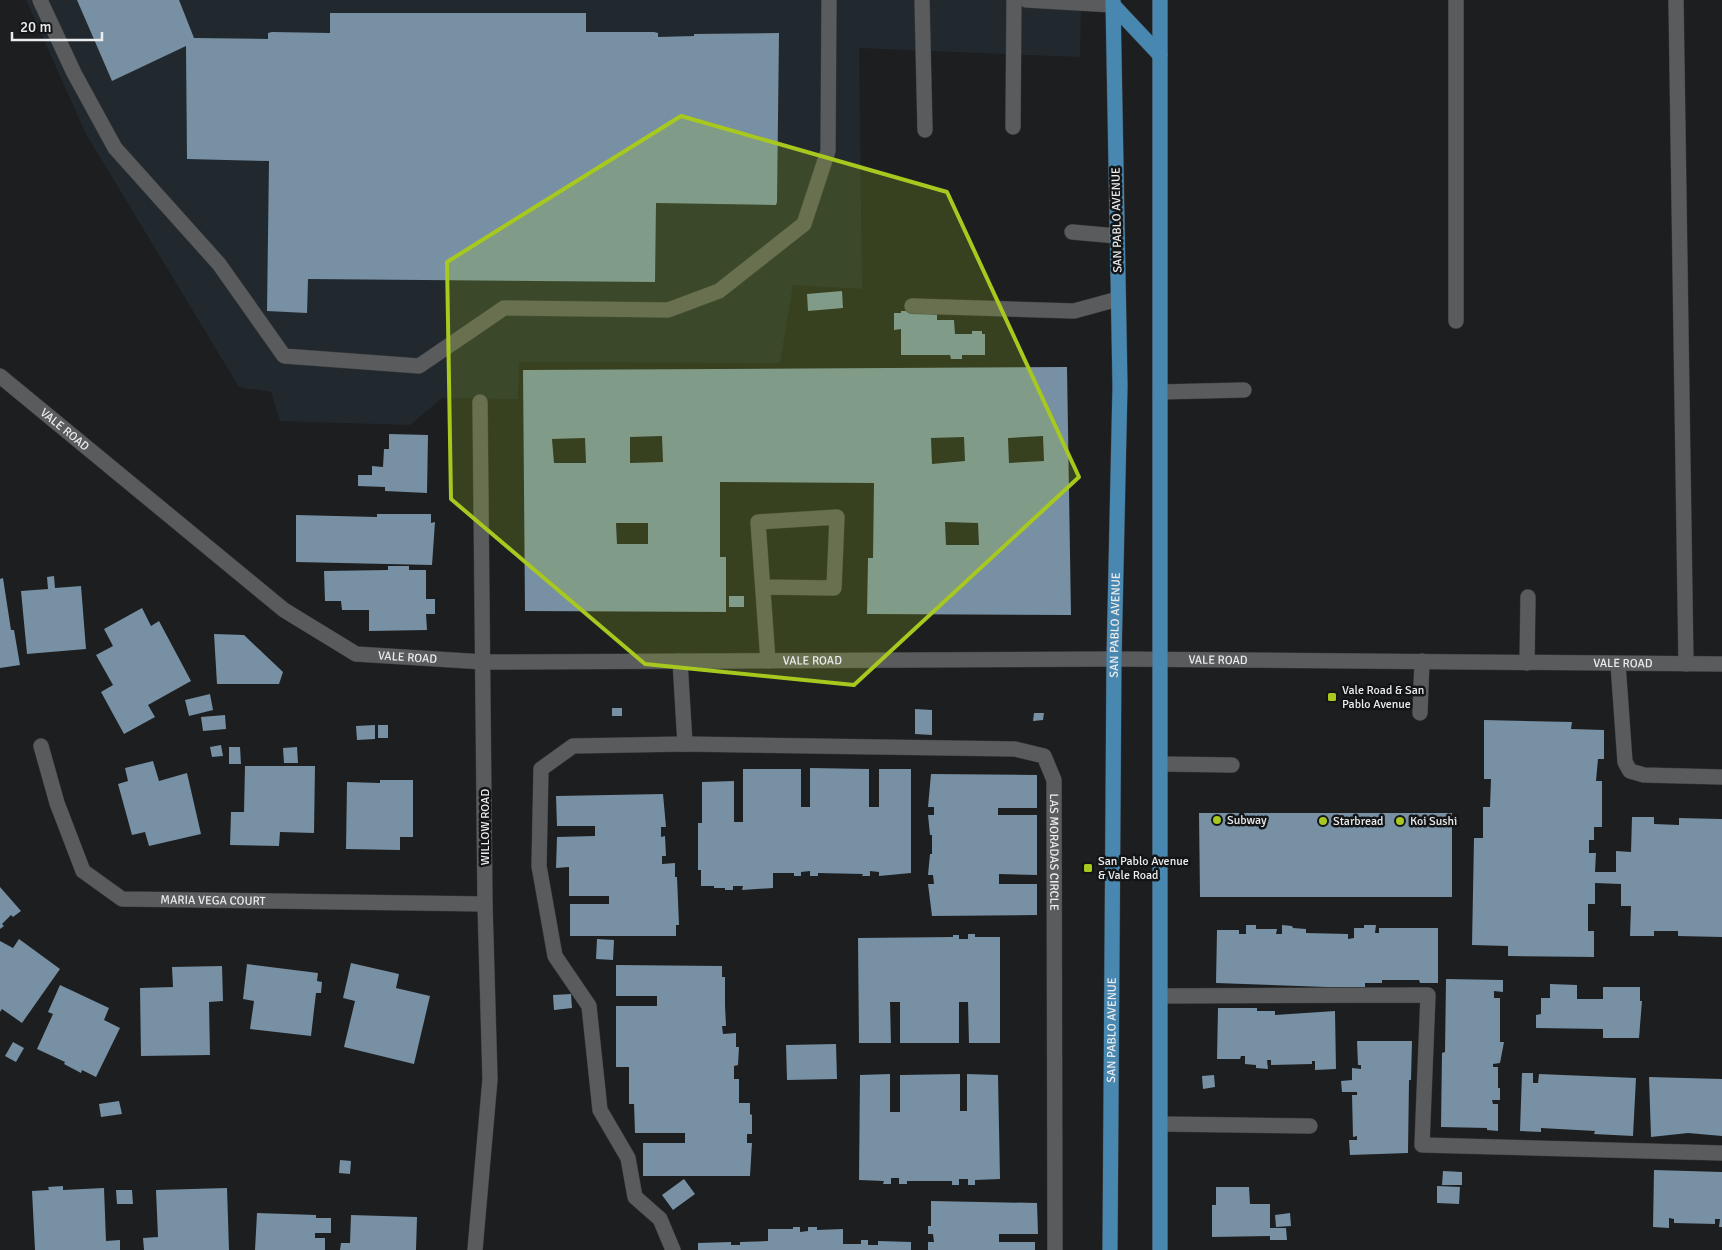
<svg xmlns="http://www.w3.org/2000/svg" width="1722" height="1250" viewBox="0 0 1722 1250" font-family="Signika,sans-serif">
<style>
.built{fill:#22292e}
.building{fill:#7790a3;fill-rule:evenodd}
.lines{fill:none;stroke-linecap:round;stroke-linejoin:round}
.service-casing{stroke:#393a3c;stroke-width:16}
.minor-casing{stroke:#393a3c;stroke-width:16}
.tertiary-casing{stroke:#393a3c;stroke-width:16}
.primary-casing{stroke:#393a3c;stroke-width:16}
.service{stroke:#595b5d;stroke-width:15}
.minor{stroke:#595b5d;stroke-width:15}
.tertiary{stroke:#595b5d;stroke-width:15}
.primary{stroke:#4887b0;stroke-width:15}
.marked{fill:#a7c81f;fill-opacity:0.2;stroke:#a7c81f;stroke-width:4;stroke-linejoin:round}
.poi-dot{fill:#a7c81f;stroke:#131517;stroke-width:2}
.labels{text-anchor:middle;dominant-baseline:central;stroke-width:5;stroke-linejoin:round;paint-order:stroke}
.street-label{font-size:12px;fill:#ebeced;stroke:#131517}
.poi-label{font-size:12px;fill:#ebeced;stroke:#131517;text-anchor:start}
</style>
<rect width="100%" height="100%" fill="#1c1e20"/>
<!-- built -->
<polygon class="built" points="26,0 1081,0 1080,57 859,48 862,289 793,285 780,363 519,362 518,399 442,398 410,425 280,421 271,392 239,387 86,134"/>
<!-- building -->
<g class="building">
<polygon points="77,0 179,0 194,38 268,39 268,33 272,32 330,33 330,13 586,13 586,32 654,32 658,33 658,37 694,36 694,34 779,33 777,202 776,205 656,203 655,282 308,279 307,313 267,311 269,161 187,159 186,46 112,81"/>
<polygon points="842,291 843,308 808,311 807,294"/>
<polygon points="901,311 937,311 937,320 954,320 955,334 972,334 972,331 982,331 982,334 985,334 985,355 962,355 962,359 951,359 950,355 901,355 901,329 894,330 894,313 901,313"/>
<path d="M1067,367L1071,615L867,614L868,558H873L874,483L720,482V557H726V612L525,611L523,370ZM662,436L663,462L630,463V437ZM1043,436L1044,461L1009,463L1008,438ZM964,437L965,461L932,464L931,438ZM585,438L586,463H554L552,439ZM945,522L978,523L979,545H946ZM616,523H648V544H617Z"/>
<polygon points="389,434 428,435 427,493 385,491 385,487 358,486 358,475 372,475 372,466 383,467 384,449 389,449"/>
<polygon points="377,514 431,514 431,523 435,522 432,565 296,562 296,515 377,517"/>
<polygon points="388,566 409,566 409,570 426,570 426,599 435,599 435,614 426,614 427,630 369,631 369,610 342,610 341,601 325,601 324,571 388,570"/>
<polygon points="54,576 55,588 81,586 86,649 27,654 21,591 48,589 47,577"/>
<polygon points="3,578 11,630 14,630 20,665 0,668 0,579"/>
<rect x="729" y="596" width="15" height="11"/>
<polygon points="142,608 151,626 159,621 191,681 148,705 155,717 124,734 101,692 113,685 96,655 113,646 104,629"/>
<polygon points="214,634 244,635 283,672 279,684 217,684"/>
<polygon points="210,694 213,710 189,716 185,700"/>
<rect x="612" y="708" width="10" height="8"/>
<polygon points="915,709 932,710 932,735 915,734"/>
<polygon points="1034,713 1044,713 1043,720 1033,721"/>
<polygon points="225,715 226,729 203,731 201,717"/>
<polygon points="1484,720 1572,722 1571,729 1604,730 1604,759 1598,759 1596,781 1602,781 1602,827 1594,827 1594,840 1589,840 1589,853 1596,853 1595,872 1616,872 1616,851 1631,852 1632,817 1654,817 1654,824 1679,825 1679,818 1722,819 1722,937 1678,936 1678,931 1654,931 1654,936 1630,936 1631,906 1621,906 1621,884 1595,883 1595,904 1588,904 1588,931 1594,931 1594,957 1508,956 1508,946 1472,945 1474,838 1483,838 1483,807 1490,807 1491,779 1484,779"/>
<polygon points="375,725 375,739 357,740 356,726"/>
<rect x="378" y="725" width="10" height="13"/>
<polygon points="221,745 223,756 212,757 210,747"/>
<polygon points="229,747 240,747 241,764 229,764"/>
<polygon points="297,747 298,763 284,763 283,748"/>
<polygon points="153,761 159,781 187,773 201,834 149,846 145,832 132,835 118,784 128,781 125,768"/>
<polygon points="245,766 315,766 314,833 280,832 279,846 230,845 231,812 244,812"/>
<polygon points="810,768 869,769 869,807 879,807 879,769 911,769 911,873 879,876 879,872 870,871 870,876 862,876 863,874 818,873 818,876 810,876 810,871 801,872 801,876 794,876 794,873 773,873 773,888 742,890 743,886 733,886 733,890 725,890 725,888 714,888 714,886 701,886 701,870 698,870 698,823 702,823 702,782 734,781 734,822 743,822 743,769 801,769 801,807 810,807"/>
<polygon points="931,774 1037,775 1037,808 998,808 998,815 1037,815 1037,875 999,874 999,884 1037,884 1037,915 932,916 928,884 934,884 933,875 928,875 930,854 932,854 932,835 930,835 928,815 934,815 934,807 928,807"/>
<polygon points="380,780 413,780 413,837 400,837 400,850 346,849 347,782 380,783"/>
<polygon points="663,794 666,827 661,827 661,837 665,836 666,856 662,856 662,864 675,863 675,877 677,877 679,925 676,925 676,936 570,936 570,904 609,904 609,896 569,896 569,867 556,868 557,837 595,836 595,826 557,826 556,796"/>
<polygon points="1199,813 1452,813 1452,897 1200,897"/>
<polygon points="0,887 21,911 13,917 11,915 2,924 4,926 0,929"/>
<polygon points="1246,925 1256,925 1256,929 1277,929 1276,934 1282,934 1282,925 1292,926 1293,928 1306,929 1306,933 1348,934 1348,939 1354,938 1354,928 1364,928 1364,925 1376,925 1375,933 1379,933 1379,928 1438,928 1438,983 1420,983 1419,980 1382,980 1382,983 1365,983 1365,987 1327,987 1216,983 1217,930 1239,930 1239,934 1246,934"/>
<polygon points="968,934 975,934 975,937 1000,937 1000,1043 969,1043 968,1002 959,1002 959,1043 900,1043 900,1002 890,1002 891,1043 859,1043 858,938 953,937 953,935 959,935 959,939 968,939"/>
<polygon points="19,939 60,969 22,1023 2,1009 0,1012 0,941 13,948"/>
<polygon points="597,939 614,940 613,960 596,959"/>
<polygon points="351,963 399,974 396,988 430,996 414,1064 344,1047 355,1001 343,998"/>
<polygon points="247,964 318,973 317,981 322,982 321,993 316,993 311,1036 250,1029 254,1001 243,999"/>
<polygon points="616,965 722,966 722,977 725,977 725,1005 726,1026 722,1026 723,1034 736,1033 736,1047 739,1047 738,1065 734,1066 734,1079 739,1079 739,1103 750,1103 750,1114 752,1115 752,1134 747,1134 747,1143 752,1143 750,1176 643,1176 643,1143 685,1143 685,1133 635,1133 634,1104 629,1104 629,1067 616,1067 616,1006 657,1006 657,996 616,996"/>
<polygon points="222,966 223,1001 209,1002 210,1055 141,1056 140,988 173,987 172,967"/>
<polygon points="1446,979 1503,980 1503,992 1494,991 1494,998 1500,998 1500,1042 1504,1042 1500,1063 1493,1064 1493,1067 1498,1067 1498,1088 1500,1088 1500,1100 1492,1100 1493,1104 1498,1104 1498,1131 1487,1130 1487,1128 1441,1127 1442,1053 1445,1052"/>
<polygon points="1550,984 1577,985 1577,999 1603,999 1603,987 1640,987 1640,1001 1642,1001 1639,1038 1603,1038 1603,1029 1536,1028 1536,1015 1541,1014 1541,998 1550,998"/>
<polygon points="60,985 109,1008 104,1020 120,1028 96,1077 82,1070 81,1073 64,1064 65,1062 37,1049 53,1014 48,1012"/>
<polygon points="571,994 572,1008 554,1010 553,995"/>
<polygon points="1218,1008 1257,1008 1257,1011 1275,1011 1275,1015 1335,1011 1336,1069 1315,1070 1315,1061 1312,1061 1312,1064 1271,1065 1271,1060 1267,1060 1268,1069 1256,1068 1256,1065 1245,1064 1245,1056 1241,1056 1240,1059 1217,1059"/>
<polygon points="1357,1041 1412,1041 1411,1080 1409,1080 1408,1153 1350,1155 1349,1140 1357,1140 1357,1136 1353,1137 1352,1095 1357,1095 1357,1092 1342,1092 1341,1081 1352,1080 1352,1068 1361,1069 1361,1065 1358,1065"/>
<polygon points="13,1042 24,1048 16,1062 5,1056"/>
<polygon points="836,1044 837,1079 787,1080 786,1045"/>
<polygon points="1522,1073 1533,1073 1533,1083 1538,1083 1539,1074 1636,1078 1633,1136 1594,1134 1595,1131 1541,1128 1541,1132 1520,1131"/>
<polygon points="890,1074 890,1112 900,1112 900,1075 960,1074 960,1111 967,1111 967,1074 998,1075 1000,1179 975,1180 975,1185 968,1185 968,1179 959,1179 959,1185 952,1185 952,1181 907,1181 907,1184 899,1184 899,1178 891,1178 891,1184 883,1184 884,1181 859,1180 860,1075"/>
<polygon points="1214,1075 1215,1087 1203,1089 1202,1076"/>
<polygon points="1649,1077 1722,1079 1722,1136 1688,1133 1651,1137"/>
<polygon points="119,1101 122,1114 101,1117 99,1104"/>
<polygon points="340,1160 351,1161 350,1174 339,1173"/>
<polygon points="1654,1170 1722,1172 1722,1227 1719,1227 1720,1219 1715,1219 1715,1224 1674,1223 1674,1219 1669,1218 1669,1228 1653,1227"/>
<polygon points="1443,1171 1462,1172 1462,1185 1442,1185"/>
<polygon points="684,1179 695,1194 673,1210 662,1195"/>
<polygon points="63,1186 63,1190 104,1188 106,1241 120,1240 120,1250 35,1250 32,1191 49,1190 48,1187"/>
<polygon points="1437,1186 1460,1187 1459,1204 1437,1203"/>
<polygon points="1216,1187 1249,1187 1250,1204 1270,1204 1270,1228 1286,1228 1287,1240 1270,1240 1270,1236 1212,1237 1212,1205 1216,1205"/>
<polygon points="227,1188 229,1250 144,1250 143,1238 158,1237 156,1190"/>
<polygon points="116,1190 132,1190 133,1204 117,1204"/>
<polygon points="931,1201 1037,1203 1038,1234 999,1234 999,1242 1035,1242 1035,1250 928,1250 928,1242 934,1242 933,1234 928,1234 928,1226 931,1226"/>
<polygon points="257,1213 316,1215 316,1218 331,1218 331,1233 315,1233 315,1238 325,1238 325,1250 255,1250"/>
<polygon points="1290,1213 1291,1226 1276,1227 1275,1215"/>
<polygon points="351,1215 417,1217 416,1250 340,1250 341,1243 350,1243"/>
<polygon points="793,1227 800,1227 800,1232 808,1231 808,1227 817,1227 817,1230 843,1229 843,1244 861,1244 861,1240 868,1240 868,1245 878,1245 878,1241 911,1242 911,1250 698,1250 698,1243 731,1242 731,1245 740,1245 740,1242 768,1241 768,1229 793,1229"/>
</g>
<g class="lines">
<!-- service casing -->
<g class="service-casing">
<g id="service">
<polyline points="40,0 74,73 115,148 219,264 284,356 419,366 504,308 668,310 719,291 804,224 828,151 829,0"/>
<polyline points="922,0 925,130"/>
<polyline points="1026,0 1113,5"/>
<polyline points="1456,0 1456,321"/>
<polyline points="1676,0 1686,664"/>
<polyline points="1013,127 1014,0"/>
<polyline points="1072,232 1117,236"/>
<polyline points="912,306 1074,311 1118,299"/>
<polyline points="1160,392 1244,390"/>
<polyline points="763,587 834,588 837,517 758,522 768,661"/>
<polyline points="1527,663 1528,597"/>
<polyline points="1618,664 1625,762 1630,771 1644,775 1722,777"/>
<polyline points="1420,713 1422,661"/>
<polyline points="1161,764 1232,765"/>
<polyline points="1161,996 1428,995 1422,1145 1722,1153"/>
<polyline points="1161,1124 1310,1126"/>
</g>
</g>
<!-- minor casing -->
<g class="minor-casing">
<g id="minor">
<path id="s1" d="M0,376L284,610L356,654L484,662L1114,659"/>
<polyline points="680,661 685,744"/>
<path id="s2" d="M41,746L57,803L83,871L122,899L485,904"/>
<polyline points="475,1250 490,1079 485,904 480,402"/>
<path id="s3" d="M673,1250L660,1219L635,1197L628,1158L600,1110L589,1006L555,956L539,866L541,769L573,746L685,744L1015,749L1044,756L1054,780L1055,1250"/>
</g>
</g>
<!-- tertiary casing -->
<g class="tertiary-casing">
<g id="tertiary">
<path id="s4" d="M1114,659L1722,664"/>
</g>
</g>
<!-- primary casing -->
<g class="primary-casing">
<g id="primary">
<polyline points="1160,0 1160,1250"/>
<polyline points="1113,5 1160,55"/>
<path id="s5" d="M1110,1250L1114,659L1120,386L1113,0"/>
</g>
</g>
<!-- service -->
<use href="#service" class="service"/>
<!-- minor -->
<use href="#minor" class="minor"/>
<!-- tertiary -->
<use href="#tertiary" class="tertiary"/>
<!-- primary -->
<use href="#primary" class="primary"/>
</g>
<!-- marked area -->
<path class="marked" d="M681,116L947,192L1079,477L854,685L645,664L451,499L447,262Z"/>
<!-- markers -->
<g class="poi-dot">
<rect x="1327" y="692" width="10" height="10" rx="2.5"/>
<circle cx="1217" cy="820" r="5"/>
<circle cx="1323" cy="821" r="5"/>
<circle cx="1400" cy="821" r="5"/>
<rect x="1083" y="863" width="10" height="10" rx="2.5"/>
</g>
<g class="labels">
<!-- street labels -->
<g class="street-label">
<text transform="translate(1117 220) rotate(-91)">SAN PABLO AVENUE</text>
<text stroke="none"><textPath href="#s1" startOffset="84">VALE ROAD</textPath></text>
<text stroke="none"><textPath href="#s5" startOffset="625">SAN PABLO AVENUE</textPath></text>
<text stroke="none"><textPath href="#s1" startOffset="504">VALE ROAD</textPath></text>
<text stroke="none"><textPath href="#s4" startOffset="104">VALE ROAD</textPath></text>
<text stroke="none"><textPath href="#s1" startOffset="909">VALE ROAD</textPath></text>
<text stroke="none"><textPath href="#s4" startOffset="509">VALE ROAD</textPath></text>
<text transform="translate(485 827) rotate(-90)">WILLOW ROAD</text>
<text stroke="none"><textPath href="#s3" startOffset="1125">LAS MORADAS CIRCLE</textPath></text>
<text stroke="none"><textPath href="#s2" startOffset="271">MARIA VEGA COURT</textPath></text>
<text stroke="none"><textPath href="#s5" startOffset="220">SAN PABLO AVENUE</textPath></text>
</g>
<!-- poi labels -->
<g class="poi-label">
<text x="1342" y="690">Vale Road &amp; San<tspan x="1342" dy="14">Pablo Avenue</tspan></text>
<text x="1227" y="820">Subway</text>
<text x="1333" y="821">Starbread</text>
<text x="1410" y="821">Koi Sushi</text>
<text x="1098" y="861">San Pablo Avenue<tspan x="1098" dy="14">&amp; Vale Road</tspan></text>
</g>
</g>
<!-- scale -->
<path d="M12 32v8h90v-8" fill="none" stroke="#ebeced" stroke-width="2.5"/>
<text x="20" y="32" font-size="15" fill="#ebeced" stroke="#131517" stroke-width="4" paint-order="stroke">20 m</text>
</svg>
